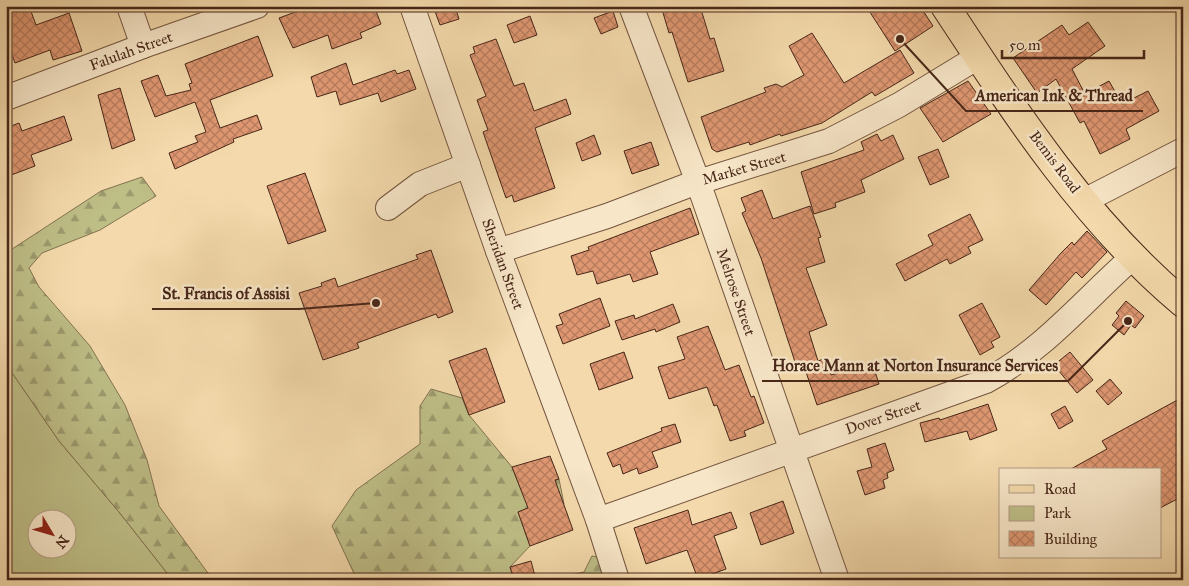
<svg xmlns="http://www.w3.org/2000/svg" width="1189" height="586" viewBox="0 0 1189 586" font-family="'IM FELL Great Primer',serif">
<style>
.green{fill:#bebe87;stroke:#837250;fill-rule:evenodd}
.forest{fill:url(#forest-firs);stroke:#837250}
.building{fill:url(#building-cross-hatch);stroke:#482719}
.lines{fill:none;stroke-linecap:round;stroke-linejoin:round}
.minor-casing{stroke:#73543e;stroke-width:26}
.major-casing{stroke:#482719;stroke-width:30}
.minor{stroke:#f7e6c8;stroke-width:24}
.major{stroke:#f3d9ab;stroke-width:28}
.labels{text-anchor:middle;dominant-baseline:central;stroke-width:5;stroke-linejoin:round;paint-order:stroke}
.street-label{font-size:15px;fill:#482719;stroke:#f7e6c8}
.leader{fill:none;stroke:#482719;stroke-width:2}
.callout-dot{fill:#482719;stroke:#f7e6c8;stroke-width:2}
.callout-label{font-size:16px;text-anchor:middle;font-weight:bold;fill:#482719;stroke:#f7e6c8;stroke-width:5;stroke-linejoin:round;paint-order:stroke}
</style>
<defs>
<pattern id="forest-firs" width="22" height="20" patternUnits="userSpaceOnUse" patternTransform="scale(1.25)"><rect width="22" height="20" fill="#bebe87"/><path d="M5 1l3.5 6h-7zM16 11l3.5 6h-7z" fill="#9c9a6e"/></pattern>
<pattern id="building-cross-hatch" width="8" height="8" patternUnits="userSpaceOnUse" patternTransform="scale(1.25)"><rect width="8" height="8" fill="#de9771"/><path d="M0 0l8 8M0 8l8-8" fill="none" stroke="#b67b5c"/></pattern>
</defs>
<rect width="100%" height="100%" fill="#f3d9ab"/>
<filter id="stains"><feTurbulence type="fractalNoise" baseFrequency=".004" numOctaves="4"/><feColorMatrix values="0 0 0 0 .2 0 0 0 0 .09 0 0 0 0 .02 0 0 0 .5 -.17"/></filter>
<radialGradient id="worn" r=".72"><stop offset=".6" stop-color="#630" stop-opacity="0"/><stop offset="1" stop-color="#630" stop-opacity=".3"/></radialGradient>
<!-- green -->
<path class="green" d="M6,364L59,441L119,512L167,573V580H6ZM38,518H68V548H38Z"/>
<!-- forest -->
<g class="forest">
<polygon points="142,177 156,196 100,230 42,253 29,268 39,287 90,346 125,405 147,460 159,506 213,580 167,580 167,573 119,512 59,441 6,364 6,253 101,191"/>
<polygon points="431,389 462,398 469,415 512,467 522,492 559,479 564,504 537,513 534,506 518,512 530,546 510,567 513,576 505,580 357,580 332,526 356,490 420,444 420,406"/>
<polygon points="592,556 610,559 617,580 549,580 584,572"/>
</g>
<!-- building -->
<g class="building">
<polygon points="14,6 29,6 36,25 69,13 82,51 53,60 50,50 15,63 6,39 6,31 12,29 6,9"/>
<polygon points="312,6 374,6 381,24 360,33 362,38 332,49 328,35 293,48 279,18"/>
<polygon points="433,6 455,6 459,19 440,25"/>
<polygon points="661,6 700,6 710,39 714,38 724,71 688,82 672,32 669,33"/>
<polygon points="866,6 920,6 933,26 895,51"/>
<polygon points="613,11 618,27 601,34 594,18"/>
<polygon points="530,16 537,35 514,43 507,25"/>
<polygon points="1088,22 1105,46 1072,69 1085,94 1109,81 1122,104 1148,91 1159,111 1126,129 1130,139 1100,154 1084,121 1080,123 1056,79 1037,93 1013,58 1062,25 1069,35"/>
<polygon points="812,33 844,83 900,50 914,73 875,96 872,92 822,123 781,136 780,134 750,145 749,142 717,152 712,149 701,117 766,92 764,88 776,84 782,87 804,75 789,46"/>
<polygon points="258,36 273,76 210,100 220,128 257,115 262,129 233,139 234,142 175,169 169,153 198,142 195,136 206,132 195,102 155,117 141,81 158,75 166,96 191,90 189,84 192,83 185,64"/>
<polygon points="496,39 514,86 524,83 534,111 566,99 571,114 535,128 555,188 514,202 512,195 506,198 483,132 488,130 477,100 486,96 470,55 475,53 473,47"/>
<polygon points="346,63 353,85 395,70 397,74 409,70 416,89 381,102 378,93 340,105 336,91 317,97 311,77"/>
<polygon points="968,81 991,114 943,142 920,108"/>
<polygon points="120,88 135,140 112,149 98,95"/>
<polygon points="64,116 72,140 31,155 35,166 6,177 6,128 19,123 22,131"/>
<polygon points="877,134 881,141 893,135 904,159 861,180 865,192 835,203 836,207 814,214 801,172 864,150 861,142"/>
<polygon points="594,135 601,154 582,161 576,143"/>
<polygon points="651,142 659,165 632,174 624,151"/>
<polygon points="938,149 949,177 930,185 918,157"/>
<polygon points="305,173 326,231 288,244 267,186"/>
<polygon points="762,190 773,219 810,206 821,237 818,238 825,262 806,268 827,325 809,332 818,361 826,358 831,375 872,362 879,384 817,405 804,366 797,368 761,258 742,213 746,211 741,198"/>
<polygon points="690,208 699,234 650,252 658,274 633,282 630,274 597,284 593,271 577,275 571,256 589,250 588,247"/>
<polygon points="970,214 983,240 968,247 971,253 950,264 947,259 905,281 896,264 933,245 928,235"/>
<polygon points="1087,231 1107,252 1082,278 1076,272 1046,305 1029,290 1061,253 1072,242 1074,245"/>
<polygon points="431,250 453,312 438,318 436,314 357,343 359,348 323,360 299,293 322,286 321,283 335,278 338,287 418,259 416,255"/>
<polygon points="600,298 610,326 563,344 556,326 563,324 559,314"/>
<polygon points="1126,301 1144,316 1135,328 1131,325 1124,335 1112,325 1119,316 1116,313"/>
<polygon points="982,303 1000,337 991,342 994,347 980,355 959,315"/>
<polygon points="673,304 680,322 656,332 655,329 622,340 615,321 634,315 635,319"/>
<polygon points="708,326 725,370 739,365 751,397 754,396 764,423 744,431 746,436 730,441 717,405 714,406 707,387 669,399 658,367 685,359 677,337"/>
<polygon points="486,348 505,402 469,415 449,361"/>
<polygon points="624,352 633,378 599,390 590,364"/>
<polygon points="1070,352 1093,380 1077,393 1054,365"/>
<polygon points="1110,379 1122,393 1108,405 1096,391"/>
<polygon points="1183,397 1183,496 1160,508 1160,470 1069,470 1107,449 1102,441"/>
<polygon points="988,404 997,430 970,440 967,431 925,442 920,423 939,418 940,420"/>
<polygon points="1065,406 1073,421 1059,429 1051,414"/>
<polygon points="675,424 681,442 652,452 658,467 639,474 637,468 623,474 620,464 613,467 607,453 662,431 661,428"/>
<polygon points="885,443 894,470 887,473 888,478 883,480 885,488 865,495 857,471 872,467 867,449"/>
<polygon points="550,456 559,479 555,480 573,530 530,546 518,512 528,508 512,467"/>
<polygon points="783,501 794,533 761,545 750,513"/>
<polygon points="688,510 692,525 731,512 737,528 714,536 726,569 698,579 687,550 646,564 634,528"/>
<polygon points="531,561 536,580 514,580 510,567"/>
</g>
<g class="lines">
<!-- minor casing -->
<g class="minor-casing">
<g id="minor">
<polyline points="129,6 143,46"/>
<polyline points="412,6 498,251 598,520 617,580"/>
<polyline points="631,6 698,182 837,580"/>
<polyline points="6,98 143,46 257,6"/>
<polyline points="1084,201 1183,150"/>
<polyline points="388,208 420,184 468,165"/>
<polyline points="498,251 607,216 689,185 829,141 899,105 978,57"/>
<path d="M598,520L986,381C1044,350 1085,299 1134,256"/>
</g>
</g>
<!-- major casing -->
<g class="major-casing">
<path id="major" d="M945,6C1014,111 1086,222 1183,303"/>
</g>
<!-- minor -->
<use href="#minor" class="minor"/>
<!-- major -->
<use href="#major" class="major"/>
</g>
<g class="labels">
<!-- street labels -->
<g class="street-label">
<text transform="translate(131 51) rotate(-20)">Falulah Street</text>
<text transform="translate(1055 162) rotate(53)">Bemis Road</text>
<text transform="translate(744 168) rotate(-16)">Market Street</text>
<text transform="translate(503 264) rotate(70)">Sheridan Street</text>
<text transform="translate(736 292) rotate(71)">Melrose Street</text>
<text transform="translate(883 417) rotate(-19)">Dover Street</text>
</g>
</g>
<!-- callouts -->
<path class="leader" d="M900 39L966 111H1143M376 303L299 309H152M1128 321L1068 381H762"/>
<g class="callout-dot">
<circle cx="900" cy="39" r="5"/>
<circle cx="376" cy="303" r="5"/>
<circle cx="1128" cy="321" r="5"/>
</g>
<g class="callout-label">
<text x="1054" y="101">American Ink &amp; Thread</text>
<text x="226" y="299">St. Francis of Assisi</text>
<text x="915" y="371">Horace Mann at Norton Insurance Services</text>
</g>
<!-- margin -->
<rect width="1189" height="586" fill="none" stroke="#f3d9ab" stroke-width="25"/>
<rect x="8" y="8" width="1174" height="571" fill="none" stroke="#482719" stroke-width="2.5"/>
<rect x="12" y="12" width="1164" height="561" fill="none" stroke="#482719"/>
<!-- legend -->
<rect x="999" y="468" width="162" height="90" fill="#f7e6c8" stroke="#b19a82"/>
<rect x="1009" y="485" width="25" height="8" fill="#f3d9ab" stroke="#b19a82"/>
<text x="1044" y="494" font-size="15" fill="#482719">Road</text>
<rect x="1009" y="506" width="25" height="15" fill="#bebe87" stroke="#b19a82"/>
<text x="1044" y="518" font-size="15" fill="#482719">Park</text>
<rect x="1009" y="531" width="25" height="15" fill="url(#building-cross-hatch)" stroke="#b19a82"/>
<text x="1044" y="544" font-size="15" fill="#482719">Building</text>
<!-- north arrow -->
<g transform="translate(52 534) rotate(128)"><circle r="24" fill="#f7e6c8" stroke="#b19a82"/>
<path d="M0-4L9 19L0 12L-9 19Z" fill="#8f2418"/>
<text y="-8" font-size="14" font-weight="bold" text-anchor="middle" fill="#482719">N</text>
</g>
<!-- scale -->
<path d="M1002 50v8h142v-8" fill="none" stroke="#482719" stroke-width="2.5"/>
<text x="1009" y="50" font-size="15" fill="#482719" stroke="#f7e6c8" stroke-width="4" paint-order="stroke">50 m</text>
<rect width="100%" height="100%" filter="url(#stains)"/>
<rect width="100%" height="100%" fill="url(#worn)"/>
</svg>
